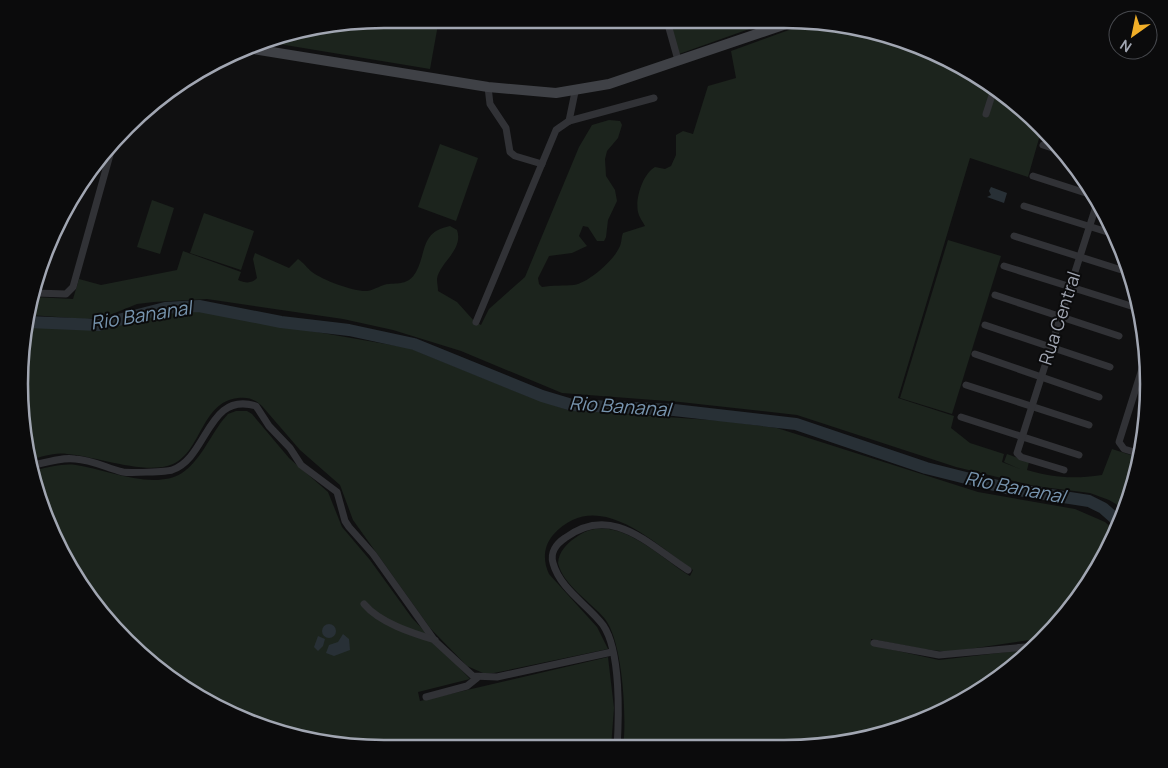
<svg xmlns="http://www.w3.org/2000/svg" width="1168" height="768" viewBox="0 0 1168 768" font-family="Manrope,sans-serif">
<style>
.green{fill:#1c241d}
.water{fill:#283036}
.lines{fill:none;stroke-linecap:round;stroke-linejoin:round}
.river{stroke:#283036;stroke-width:12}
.minor{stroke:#313236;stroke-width:7}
.secondary{stroke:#3f4146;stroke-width:10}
.labels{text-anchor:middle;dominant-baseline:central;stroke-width:4;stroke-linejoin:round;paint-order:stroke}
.street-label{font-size:18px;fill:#a1a6b2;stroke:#0b0b0c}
.water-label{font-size:19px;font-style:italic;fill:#7794ae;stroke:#0b0b0c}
.rim{fill:none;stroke:#a1a6b2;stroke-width:2.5}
</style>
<rect width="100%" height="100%" fill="#101011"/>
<!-- green -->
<g class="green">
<polygon points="384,19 439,19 430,69 261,41 267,38"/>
<polygon points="670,21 772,21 679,54"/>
<path d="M811,22H832L945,56L1025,110L1042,128L1028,177L970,158L898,398L954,416L951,428L970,443L1004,454L1002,462L1020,469L1004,462L1007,454L1029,462L1027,470C1054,478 1074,479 1102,475L1112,449L1140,458L1126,510L1109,500L1090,493L1035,486L956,467L797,415L680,402L562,393L461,351L393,330L343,319L207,299L154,302L137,304L105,317L85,319L30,315L34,297L73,299L79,279L101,285L177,270L183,251L241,272L238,280C245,283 252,284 257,278L253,259L255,253L289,268L298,259C304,263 307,268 312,272C322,280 355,292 367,291C375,290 382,284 389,284C401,283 409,284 416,272C427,252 420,232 450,226L457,230C464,250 439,263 437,279C437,283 438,287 438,291L457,302L475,322L481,325L489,309L525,277L579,147L592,125L609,120L620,121L622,125L618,138L607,151L605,159L606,176L615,190L617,201L608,220L606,237L604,241H597L588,227L583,226L579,236L587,246L572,253L549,256L538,278L539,284L542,287C553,285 563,286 574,285C588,283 613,261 619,248C622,243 621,238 623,233L645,226C643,222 639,217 638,212C635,198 643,174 655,167L665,169L671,166L676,155V135L683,131L693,134L708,86L736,78L731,51Z"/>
<polygon points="440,144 478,158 456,221 418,207"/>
<polygon points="152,200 174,208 160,254 137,247"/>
<polygon points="204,213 254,231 241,270 190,253"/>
<polygon points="948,240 1001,256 952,414 900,398"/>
<path d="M192,310L219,312L259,322L409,348L527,396L568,410L724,421L777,428L978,492L1075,509L1105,522L1116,532C1098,572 1074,611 1041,642L1029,640L949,652L923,649L871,639V645L939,660L1032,649C972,706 890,744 806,748C746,752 684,748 623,748C627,719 623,642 605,619C591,602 563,585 558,563C559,552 566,544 575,538C613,508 659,557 690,576L693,570C654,544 598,485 553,535C543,547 543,561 549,574L597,627L608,649L494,673H483L467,666L430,628L353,520L340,485L300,450L262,406C255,399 248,397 238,398C201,402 202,451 173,464C146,476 96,456 67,454C54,452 42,457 29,460L20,360L27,326L95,330L133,320Z"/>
<path d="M236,411H247L252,414L289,458L328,492L342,527L370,560L412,618L470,679L418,692L420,701L608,657L614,708L611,747L336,746L223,712L143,658L68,567L31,478L30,472C45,468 61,463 76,465C105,469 154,491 182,473C199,462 210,437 222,421L228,414Z"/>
</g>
<!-- water -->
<g class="water">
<polygon points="991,187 1007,193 1004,203 987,197 991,195 989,191"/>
<circle cx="329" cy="631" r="7"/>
<polygon points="343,634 349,639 350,650 334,656 326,653 329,645 338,642"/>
<polygon points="318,636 325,639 323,646 318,651 314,647"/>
</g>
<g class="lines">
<!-- river -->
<polyline class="river" points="28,322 99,325 165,308 199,306 281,322 349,330 414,344 542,396 572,405 674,410 796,424 926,468 1006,488 1089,501 1103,508 1120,523"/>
<!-- minor -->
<g class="minor">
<polyline points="667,21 678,60"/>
<polyline points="259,49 261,41"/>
<polyline points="488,87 490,104 506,128 510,152 515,156 542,164"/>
<polyline points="986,114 994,89"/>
<polyline points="569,121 575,92"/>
<polyline points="1043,145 1065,152"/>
<polyline points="1033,176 1095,196"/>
<polyline points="1024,206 1117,235"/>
<polyline points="1014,236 1131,273"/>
<polyline points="1004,266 1131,306"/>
<polyline points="35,293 66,294 73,287 113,144"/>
<polyline points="995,295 1119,336"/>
<polyline points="476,322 556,130 569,121 654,98"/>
<polyline points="985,325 1110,367"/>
<polyline points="975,354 1099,397"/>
<polyline points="966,385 1089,425"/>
<polyline points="961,417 1079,455"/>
<polyline points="1141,454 1124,449 1119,442 1147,353"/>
<path d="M30,466C44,463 61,457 75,459C93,460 106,468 123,472C128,473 167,472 172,470C208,458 207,391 256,406L269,426L290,448L301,465L337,492L345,521L349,527L373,554L435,641L473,676L497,677L612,652"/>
<polyline points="1064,470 1021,457 1017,453 1098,200"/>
<path d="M364,604C380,623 412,633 435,640"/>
<polyline points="874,643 939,655 1036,646"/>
<polyline points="426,697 467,686 477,678"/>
<path d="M617,748C619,717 621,651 603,625C588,605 560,589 553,563C550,553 556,544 565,538C612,503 649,545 688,570"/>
</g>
<!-- secondary -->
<polyline class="secondary" points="247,48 488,87 556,93 609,84 792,22"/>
</g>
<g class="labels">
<!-- street labels -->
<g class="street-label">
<text transform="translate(1059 318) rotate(-72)">Rua Central</text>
</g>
<!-- water labels -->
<g class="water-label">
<text transform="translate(141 315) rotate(-9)">Rio Bananal</text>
<text transform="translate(620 406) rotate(4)">Rio Bananal</text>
<text transform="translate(1015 487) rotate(11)">Rio Bananal</text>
</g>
</g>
<!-- crop -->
<path d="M0 0H1168V768H0ZM384 28H784A356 356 0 0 1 1140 384V384A356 356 0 0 1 784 740H384A356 356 0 0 1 28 384V384A356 356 0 0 1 384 28Z" fill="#0b0b0c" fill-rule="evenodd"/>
<path class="rim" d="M384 28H784A356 356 0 0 1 1140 384V384A356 356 0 0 1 784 740H384A356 356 0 0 1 28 384V384A356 356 0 0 1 384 28Z"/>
<!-- north arrow -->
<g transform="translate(1133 35) rotate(213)"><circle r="24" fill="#0b0b0c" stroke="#47494e"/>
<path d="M0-4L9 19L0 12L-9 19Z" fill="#f1af28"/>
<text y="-8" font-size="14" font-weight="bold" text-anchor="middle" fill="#a1a6b2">N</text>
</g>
</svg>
